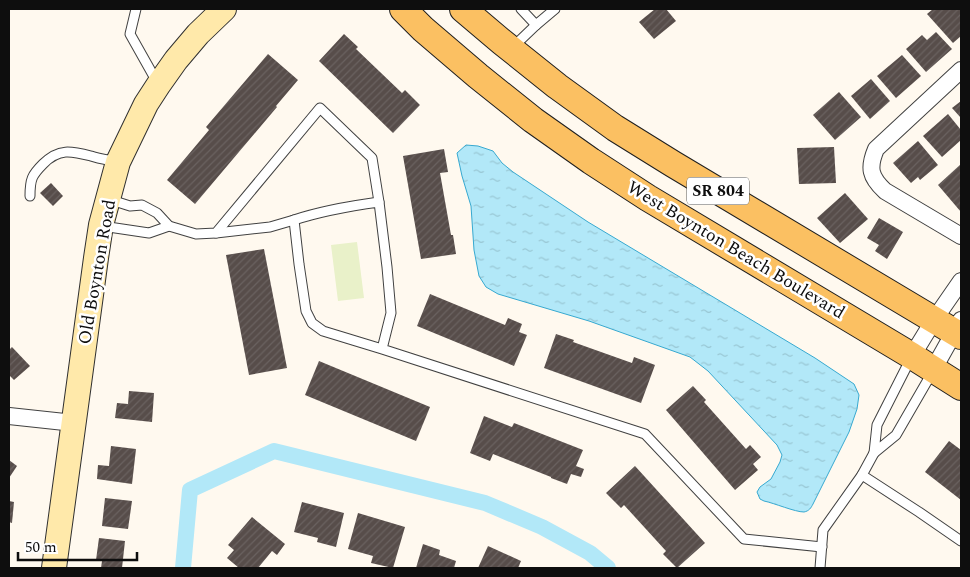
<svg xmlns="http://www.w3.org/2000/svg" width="970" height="577" viewBox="0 0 970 577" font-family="Spectral,serif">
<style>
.pitch{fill:#e9f1c9}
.water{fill:url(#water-ripples);stroke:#37a9d0}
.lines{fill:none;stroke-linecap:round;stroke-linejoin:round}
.canal{stroke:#b2e8f8;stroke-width:16}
.building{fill:url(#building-hatch)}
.lane-casing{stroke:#414141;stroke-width:11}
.street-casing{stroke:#414141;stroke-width:18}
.secondary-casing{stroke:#303030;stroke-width:26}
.primary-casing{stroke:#1f1f1f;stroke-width:28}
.lane{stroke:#fff;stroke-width:9}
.street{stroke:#fff;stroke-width:16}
.secondary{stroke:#ffe9aa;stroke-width:24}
.primary{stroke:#fbc062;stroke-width:26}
.labels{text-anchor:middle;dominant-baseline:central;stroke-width:5;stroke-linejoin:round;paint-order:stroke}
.shield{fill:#fff;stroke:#565656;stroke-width:1}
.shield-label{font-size:16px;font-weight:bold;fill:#0e0e0e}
.street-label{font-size:18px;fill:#0e0e0e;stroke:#fff}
</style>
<defs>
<pattern id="water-ripples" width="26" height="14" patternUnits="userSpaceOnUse" patternTransform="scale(1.25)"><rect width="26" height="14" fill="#b2e8f8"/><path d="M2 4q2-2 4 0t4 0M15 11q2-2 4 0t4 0" fill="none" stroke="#98c6d3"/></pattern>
<pattern id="building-hatch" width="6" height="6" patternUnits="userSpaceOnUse" patternTransform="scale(1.25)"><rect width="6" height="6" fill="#574d4a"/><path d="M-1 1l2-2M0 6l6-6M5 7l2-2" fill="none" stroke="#6a6260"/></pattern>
</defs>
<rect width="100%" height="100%" fill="#fff9ef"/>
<!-- pitch -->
<polygon class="pitch" points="357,242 364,298 338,301 331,245"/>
<!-- water -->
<path class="water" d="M466,145L478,146L493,151L502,163L513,172L588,222L815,358L854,384L859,395L857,409L849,432L813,504C811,508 809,511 804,512C795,512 774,503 764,501L760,499L757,492L760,487L771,479L780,462L782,455L777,445L708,371L690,357L589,321L498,294L486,287L479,276L474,250L471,206L462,176L457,153Z"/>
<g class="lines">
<!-- canal -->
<polyline class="canal" points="183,568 190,490 274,451 485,503 542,527 590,553 608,568"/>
</g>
<!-- building -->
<g class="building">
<polygon points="655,9 666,9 676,21 654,39 639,22"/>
<polygon points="933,9 961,9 961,36 953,43 927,14"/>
<polygon points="936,32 952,49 926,72 906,49 922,35 927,40"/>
<polygon points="344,34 358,47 356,49 402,93 405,90 420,105 393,133 319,61"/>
<polygon points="268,54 298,80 276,106 277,107 195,204 167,180 209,130 206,127"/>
<polygon points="902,55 921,76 896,98 877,76"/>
<polygon points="871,79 890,101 870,119 851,96"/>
<polygon points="839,92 861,117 835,140 813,115"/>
<polygon points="961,101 961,118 952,108"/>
<polygon points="948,114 961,130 961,140 942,157 923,136"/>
<polygon points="918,141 938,165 920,180 918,177 911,183 893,163"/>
<polygon points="834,147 836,183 799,184 797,148"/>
<polygon points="444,149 448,172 440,173 451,235 453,235 456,254 421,259 403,156"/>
<polygon points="961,164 961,212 938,185"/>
<polygon points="51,183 63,196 53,206 40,193"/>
<polygon points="845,193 868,219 840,243 817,218"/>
<polygon points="879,218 903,232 887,259 875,251 879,245 867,238"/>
<polygon points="264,249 287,368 249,375 226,255"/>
<polygon points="430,294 505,325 508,318 522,324 519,332 527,335 514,366 417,326"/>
<polygon points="556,334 574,340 573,342 632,363 634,357 655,365 641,403 544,368"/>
<polygon points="12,347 30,366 14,380 9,375 9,350"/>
<polygon points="319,361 430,407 416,441 305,395"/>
<polygon points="693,386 706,400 704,402 746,449 750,445 761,457 753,464 758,470 735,490 666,410"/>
<polygon points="129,391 154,393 152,422 115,418 117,403 128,404"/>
<polygon points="484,416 512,427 514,423 583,450 576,466 584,469 581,477 571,474 567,484 551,478 551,477 493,454 490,461 470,453"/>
<polygon points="949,441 961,450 961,500 925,472"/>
<polygon points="111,446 136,449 132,484 97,479 98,465 109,466"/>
<polygon points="9,460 17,466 9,478"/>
<polygon points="635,466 705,543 677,568 663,554 666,551 624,505 621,508 606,493"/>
<polygon points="105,498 132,501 128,529 102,526"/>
<polygon points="9,501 14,502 12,523 9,522"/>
<polygon points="302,502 344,513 336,547 317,542 318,538 294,532"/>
<polygon points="358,513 405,527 393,568 371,563 373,556 348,549"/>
<polygon points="252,517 285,544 277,555 272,551 258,568 239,568 227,558 234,550 228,545"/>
<polygon points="99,538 125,541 122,568 101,568 102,561 96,560"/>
<polygon points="423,544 440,550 439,555 456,561 454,568 416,568"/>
<polygon points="488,546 521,561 518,568 478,568"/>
</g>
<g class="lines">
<!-- lane casing -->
<g class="lane-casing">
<g id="lane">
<polyline points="136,9 130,34 157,82"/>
<polyline points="521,9 536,25 555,9"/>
<polyline points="513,47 536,25"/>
<path d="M30,196C30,179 32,175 43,164C59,148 71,151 91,156C100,159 109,160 118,162"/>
<polyline points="108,199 130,206 142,205 157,213 169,226 196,234 216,233 320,108 372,158 379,202"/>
<polyline points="102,226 149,233 169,226"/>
<polyline points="216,233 270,227 294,220"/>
<path d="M382,349L391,313L387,267L379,202C350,206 321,211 294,220L299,264L306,311L312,323L323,331L382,349L645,434L744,539L822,547"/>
<polyline points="911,358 877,425 874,453 896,435 933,371"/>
<polyline points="862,475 919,512 961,541"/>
<polyline points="820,568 823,530 862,475 874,453"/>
</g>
</g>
<!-- street casing -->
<g class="street-casing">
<g id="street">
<path d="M961,70L876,149C868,168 870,177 885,191L961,236"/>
<polyline points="912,356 934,320 961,281"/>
<polyline points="933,370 961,320"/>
<polyline points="9,416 74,423"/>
</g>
</g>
<!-- secondary casing -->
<g class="secondary-casing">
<polyline id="secondary" points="54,568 96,258 101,225 118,162 146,104 159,84 176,60 198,34 224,9"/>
</g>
<!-- primary casing -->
<g class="primary-casing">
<g id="primary">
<polyline points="403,9 423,29 478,76 533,120 591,161 648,198 912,356 961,387"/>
<polyline points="463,9 502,42 557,86 615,128 673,164 961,336"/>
</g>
</g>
<!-- lane -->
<use href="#lane" class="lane"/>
<!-- street -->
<use href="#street" class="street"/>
<!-- secondary -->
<use href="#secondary" class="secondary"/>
<!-- primary -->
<use href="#primary" class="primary"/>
</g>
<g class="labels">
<!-- shield labels -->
<rect class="shield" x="687" y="177.5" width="62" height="27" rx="4"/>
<g class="shield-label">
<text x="718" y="191">SR 804</text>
</g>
<!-- street labels -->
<g class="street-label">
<text transform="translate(736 250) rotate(31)">West Boynton Beach Boulevard</text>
<text transform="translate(97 272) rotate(-80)">Old Boynton Road</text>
</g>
</g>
<!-- border -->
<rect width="970" height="577" fill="none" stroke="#0e0e0e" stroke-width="20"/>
<!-- scale -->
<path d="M18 552v8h119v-8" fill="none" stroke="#0e0e0e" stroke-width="2.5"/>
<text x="25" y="552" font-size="15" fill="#0e0e0e" stroke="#ffffff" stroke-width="4" paint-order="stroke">50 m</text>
</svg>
